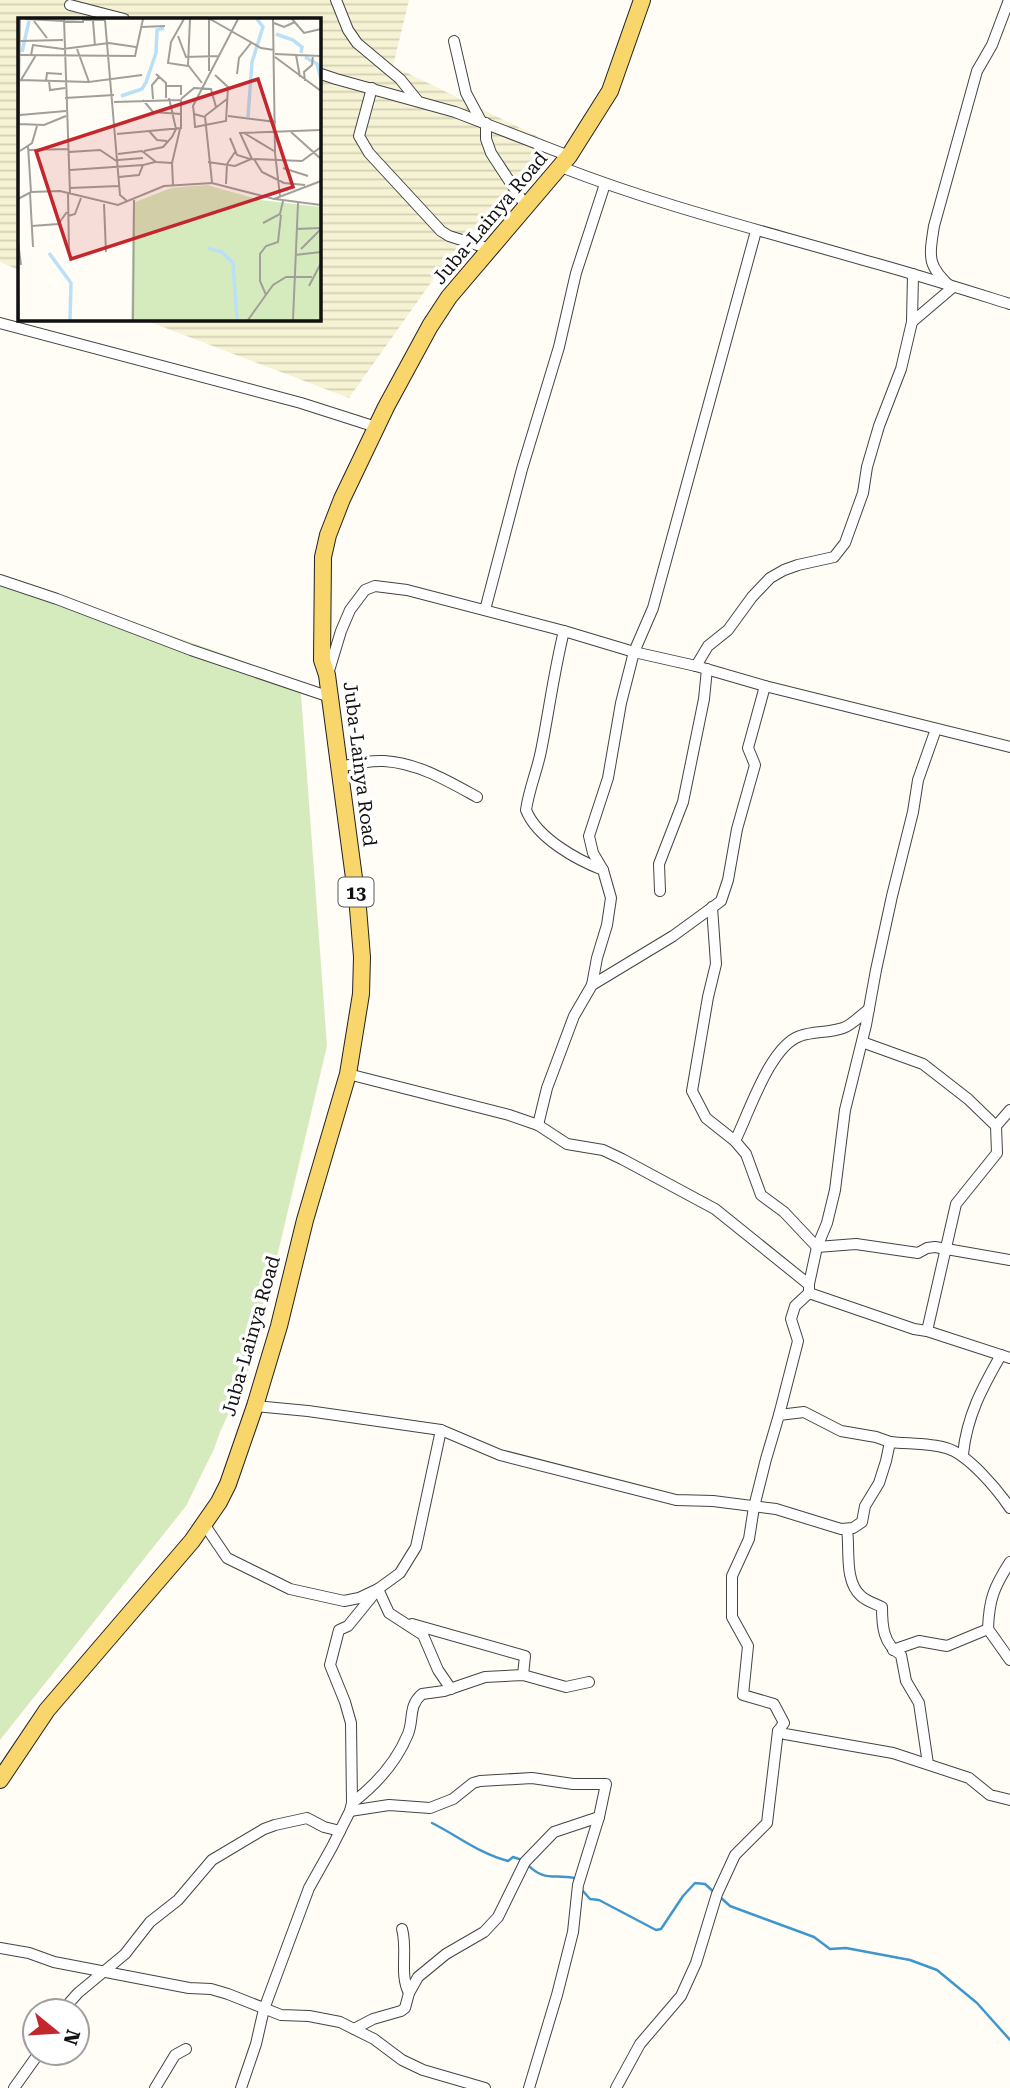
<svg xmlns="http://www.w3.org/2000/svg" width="1010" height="2088" viewBox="0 0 1010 2088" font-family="'Roboto Serif',serif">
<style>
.farmland{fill:url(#farmland-rules)}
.green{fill:#d5ebbd}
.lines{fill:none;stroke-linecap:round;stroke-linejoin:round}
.stream{stroke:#3f96cf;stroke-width:2.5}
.street-casing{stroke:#444;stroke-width:12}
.primary-casing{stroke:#222;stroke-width:18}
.street{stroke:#fff;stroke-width:10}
.primary{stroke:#f9d66b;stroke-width:16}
.labels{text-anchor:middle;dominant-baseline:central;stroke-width:7;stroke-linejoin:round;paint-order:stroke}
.shield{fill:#fff;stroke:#585858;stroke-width:2}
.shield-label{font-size:18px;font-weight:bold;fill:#111}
.street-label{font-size:19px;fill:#111;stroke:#fff}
.inset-river{fill:none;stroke:#b9e0f7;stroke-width:3.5}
.inset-road{fill:none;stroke:#a09f9a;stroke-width:2}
.view{fill:#c4262e;fill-opacity:0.15;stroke:#c4262e;stroke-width:3.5}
.inset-edge{fill:none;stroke:#111;stroke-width:3.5}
</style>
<defs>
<pattern id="farmland-rules" width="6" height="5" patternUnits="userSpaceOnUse" patternTransform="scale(1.75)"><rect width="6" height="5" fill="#f6f3d4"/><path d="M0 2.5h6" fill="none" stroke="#d2cfb5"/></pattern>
</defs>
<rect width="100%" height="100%" fill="#fffdf5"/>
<!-- farmland -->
<polygon class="farmland" points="0,0 409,0 393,66 551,143 442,267 349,398 142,319 318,318 318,19 19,19 19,270 0,262"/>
<!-- green -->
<polygon class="green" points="0,575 300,681 327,1046 252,1362 220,1432 214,1449 186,1506 0,1740"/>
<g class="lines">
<!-- stream -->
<g class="stream">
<path d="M432,1823C458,1836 480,1854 508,1861L513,1857L522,1860"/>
<path d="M527,1864C544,1882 553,1874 574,1878L576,1882"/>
<polyline points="582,1890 590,1899 599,1900 656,1930 661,1929 683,1896 695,1883 705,1884 715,1893"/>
<polyline points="720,1897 730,1906 814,1937 830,1949 846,1948 910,1960 937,1970 977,2003 1010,2040"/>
</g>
<!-- street casing -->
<g class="street-casing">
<g id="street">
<polyline points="336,0 348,30 357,43 400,79 417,100"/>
<polyline points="70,5 124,19"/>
<polyline points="454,41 466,93 481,121"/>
<polyline points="318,73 336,79 455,112 569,156"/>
<polyline points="372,88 359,136 369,153 441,231 449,236 490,249"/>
<polyline points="486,123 486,139 491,153 527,208"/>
<path d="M561,167C661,206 764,231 867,261C915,274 962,289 1010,304"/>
<path d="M912,322L952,288C927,266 929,258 934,226L977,71L992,45L1009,0"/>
<polyline points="0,323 301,403 376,427"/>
<polyline points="0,580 57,599 191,650 330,697"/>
<polyline points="485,610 522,469 559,347 576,273 605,184"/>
<path d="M564,631C554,671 549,711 541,751C537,771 529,789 526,810C537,838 577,860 603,870L611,898L607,925L597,958L592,985"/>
<polyline points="696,666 708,646 728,630 752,597 770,578 784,570 798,565 834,557 845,543 863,493 867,467 879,426 901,369 912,322 913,274"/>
<polyline points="328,674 341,631 350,610 365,590 375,586 407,590 564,631 634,652 696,666 765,686 1010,747"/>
<polyline points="936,729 918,780 913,812 892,896 876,970 866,1025 845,1110 835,1190 827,1223 817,1247 809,1284 809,1293 914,1329 927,1331 1010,1358"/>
<path d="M339,767C353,764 369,760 384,761C418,763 448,781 477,797"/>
<polyline points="603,870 593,853 589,836 608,778 621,703 634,652 653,608 756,231"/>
<polyline points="660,891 659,864 683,802 704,699 707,669"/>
<polyline points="712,907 716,964 708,997 692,1091 706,1118 735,1141 746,1154 761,1195 784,1212 817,1247 856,1244 918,1253 927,1248 935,1247 1010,1260"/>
<polyline points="862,1042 923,1064 968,1099 996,1126"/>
<polyline points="348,1074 509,1115 538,1125 547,1088 574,1016 592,985 673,936 721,901 728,880 737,829 755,765 748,748 765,686"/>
<polyline points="538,1125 567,1144 603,1150 622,1159 715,1209 807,1283"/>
<path d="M735,1141C749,1113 770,1046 800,1036C813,1031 829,1033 843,1028C852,1025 861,1015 869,1009"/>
<polyline points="927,1331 956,1204 997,1153 996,1126 1010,1110"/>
<path d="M255,1406L308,1411L441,1430L500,1455L676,1500L713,1501L776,1509L841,1529L853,1528L862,1522L865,1506L879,1483L886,1461L890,1442C907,1444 929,1443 946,1448C968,1454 997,1489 1010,1508"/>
<polyline points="779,1415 798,1341 791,1319 795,1306 809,1293"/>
<polyline points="890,1442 876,1437 841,1431 804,1412 779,1415 766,1459 754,1507 749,1539 732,1576 732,1617 748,1646 743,1695 774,1704 784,1723 778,1731 785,1734 893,1753 969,1778 990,1795 1010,1800"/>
<path d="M963,1454C967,1416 982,1388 1001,1355"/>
<polyline points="204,1524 227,1558 290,1589 344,1601 359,1598 378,1589 389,1613 423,1635 438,1670 451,1689"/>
<path d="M847,1529C850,1550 844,1581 861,1596C866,1601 876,1604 882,1607C882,1626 883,1644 901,1655L906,1681L919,1703L928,1764"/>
<polyline points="412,1624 525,1656 523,1675"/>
<path d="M988,1629C989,1599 994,1587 1010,1562"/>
<polyline points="893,1650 919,1641 947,1646 988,1629 1010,1660"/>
<path d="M352,1803C377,1784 396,1763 408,1734C414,1719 408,1706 422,1694L444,1691L485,1677L523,1675L566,1687L589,1682"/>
<polyline points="350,1811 389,1805 430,1808 453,1799 473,1783 480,1781 532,1778 573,1784 606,1784 599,1817 578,1885 573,1932 557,1995 529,2088"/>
<path d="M402,1929C408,1950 399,1974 409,1993"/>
<polyline points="0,1948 29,1953 54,1962 189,1988 211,1989 228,1994 281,2015 309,2016 340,2022 374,2039 402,2060 423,2070 485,2088"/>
<polyline points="62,2011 78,1993 125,1954 150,1922 178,1900 212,1860 264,1829 275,1825 307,1818 324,1827 340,1831"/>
<polyline points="354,2029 373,2019 401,2011 405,2008 409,1993 418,1977 446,1954 484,1932 498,1917 525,1862 554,1832 599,1817"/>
<polyline points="14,2088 39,2053"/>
<polyline points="155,2088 175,2055 186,2049"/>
<polyline points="241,2088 256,2044 264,2009 309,1888 332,1847 350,1811 352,1803 351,1723 345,1702 330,1665 339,1630 348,1626 378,1589 400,1573 416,1547 441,1430"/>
<polyline points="616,2088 640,2044 681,1996 696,1963 717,1894 735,1855 767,1823 778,1731"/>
</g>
</g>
<!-- primary casing -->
<g class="primary-casing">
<polyline id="primary" points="0,1780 47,1710 192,1541 219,1502 228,1484 255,1406 279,1326 305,1220 348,1074 361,994 362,957 358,908 327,675 322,660 323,557 328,535 342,499 386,407 430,326 449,297 569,156 610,91 642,0"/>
</g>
<!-- street -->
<use href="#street" class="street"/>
<!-- primary -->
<use href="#primary" class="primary"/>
</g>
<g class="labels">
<!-- shield labels -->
<rect class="shield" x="338.5" y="877.5" width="35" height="29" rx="5"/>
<g class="shield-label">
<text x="356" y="892">13</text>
</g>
<!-- street labels -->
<g class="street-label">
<text transform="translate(490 218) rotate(-50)">Juba-Lainya Road</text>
<text transform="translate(360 764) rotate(83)">Juba-Lainya Road</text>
<text transform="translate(251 1336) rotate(-74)">Juba-Lainya Road</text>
</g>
</g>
<!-- overview -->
<g transform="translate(18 18)">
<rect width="303" height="303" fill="#fffdf5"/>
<path d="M189,167L242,182L303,189V302H113L115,185L153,170Z" fill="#d5ebbd"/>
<path class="inset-river" d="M258,16L275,22L284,29L283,35M4,34L11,3M287,39L299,46L303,61M103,78L124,71L128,64L138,35L139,12L146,10M230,99L234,44L245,9L239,1M190,230L204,234L215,245L219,302M31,235L53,265L52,302"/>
<path class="inset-road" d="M7,1L66,4M46,1L52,175M166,1L153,24L150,45L170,48M172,1L170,47L184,65M191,1V53M192,1L243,30L256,32M255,1L257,135L262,178M274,1L286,15L303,11M64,2H87M87,2L102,177L109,183M16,3L29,20M75,3L77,28M256,5L266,9L277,4M124,9L147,8M160,18L168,39L201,38M2,23L45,22M59,31L71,64L124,57M257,36L278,37L282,59M0,37L117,38L125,1M13,37L15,27L45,31L91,25L118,29M18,37L3,62L71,64M278,37L303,38M257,39L303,73M138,56L148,65V80M219,56L221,40L233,25M28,63L29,55L44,56M31,63L32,72L47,70M287,63L286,54L294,47L295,37M149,68H163V77M47,80L96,77M135,81L134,67L141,59M163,81L176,70L193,71L198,89M125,82L135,94L163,96M96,84L163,82V110L99,116M176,96L177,109L208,103L210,69L197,57M2,97L48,93M187,98L209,81M210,98L258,104M1,106L26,107L48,98M131,113L139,122L149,123M273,114L303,141M226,115L256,133M212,120L219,137L232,141M10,128L13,174M11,132L50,131M2,133L14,125L19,108M126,133L145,129L154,119L158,111L151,80M51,134L82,132L100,144M0,136L2,1M100,136L124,133L138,144L154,145L155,167M234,141L222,115L303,112M236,141L244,154L266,165L287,167M100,142L125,140M190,144L217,148L233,141L284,143L303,129M154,145L162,111M265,150L290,158M52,152L125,147M101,159L121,157L125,147L137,144M194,164L187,99L176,96L175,88L220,1M208,166L209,146L217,134M52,170L101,168M12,175L15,229M50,175L51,233M0,181L13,174L42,173L100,187L146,168L194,165L256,181L303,163M257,181L303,187M86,186L88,234M50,198L57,196L63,180M245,205L262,196L265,183M14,208L40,206L49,194M278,211L303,210M0,224L3,247M283,231L303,211M277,237L303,234M0,258L1,302M291,268L303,245M248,277L242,263V236L248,228L260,224L263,197M115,302L116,182M230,302L255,267L268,259H294M275,302L280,185"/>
<path class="view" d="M240,61L275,169L53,241L18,133Z"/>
<rect width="303" height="303" class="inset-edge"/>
</g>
<!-- north arrow -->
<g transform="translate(56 2032) rotate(108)"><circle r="33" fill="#ffffff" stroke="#a0a0a0" stroke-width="2"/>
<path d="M0-5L12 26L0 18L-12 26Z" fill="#c4262e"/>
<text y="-10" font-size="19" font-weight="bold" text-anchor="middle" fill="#111111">N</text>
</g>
</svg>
